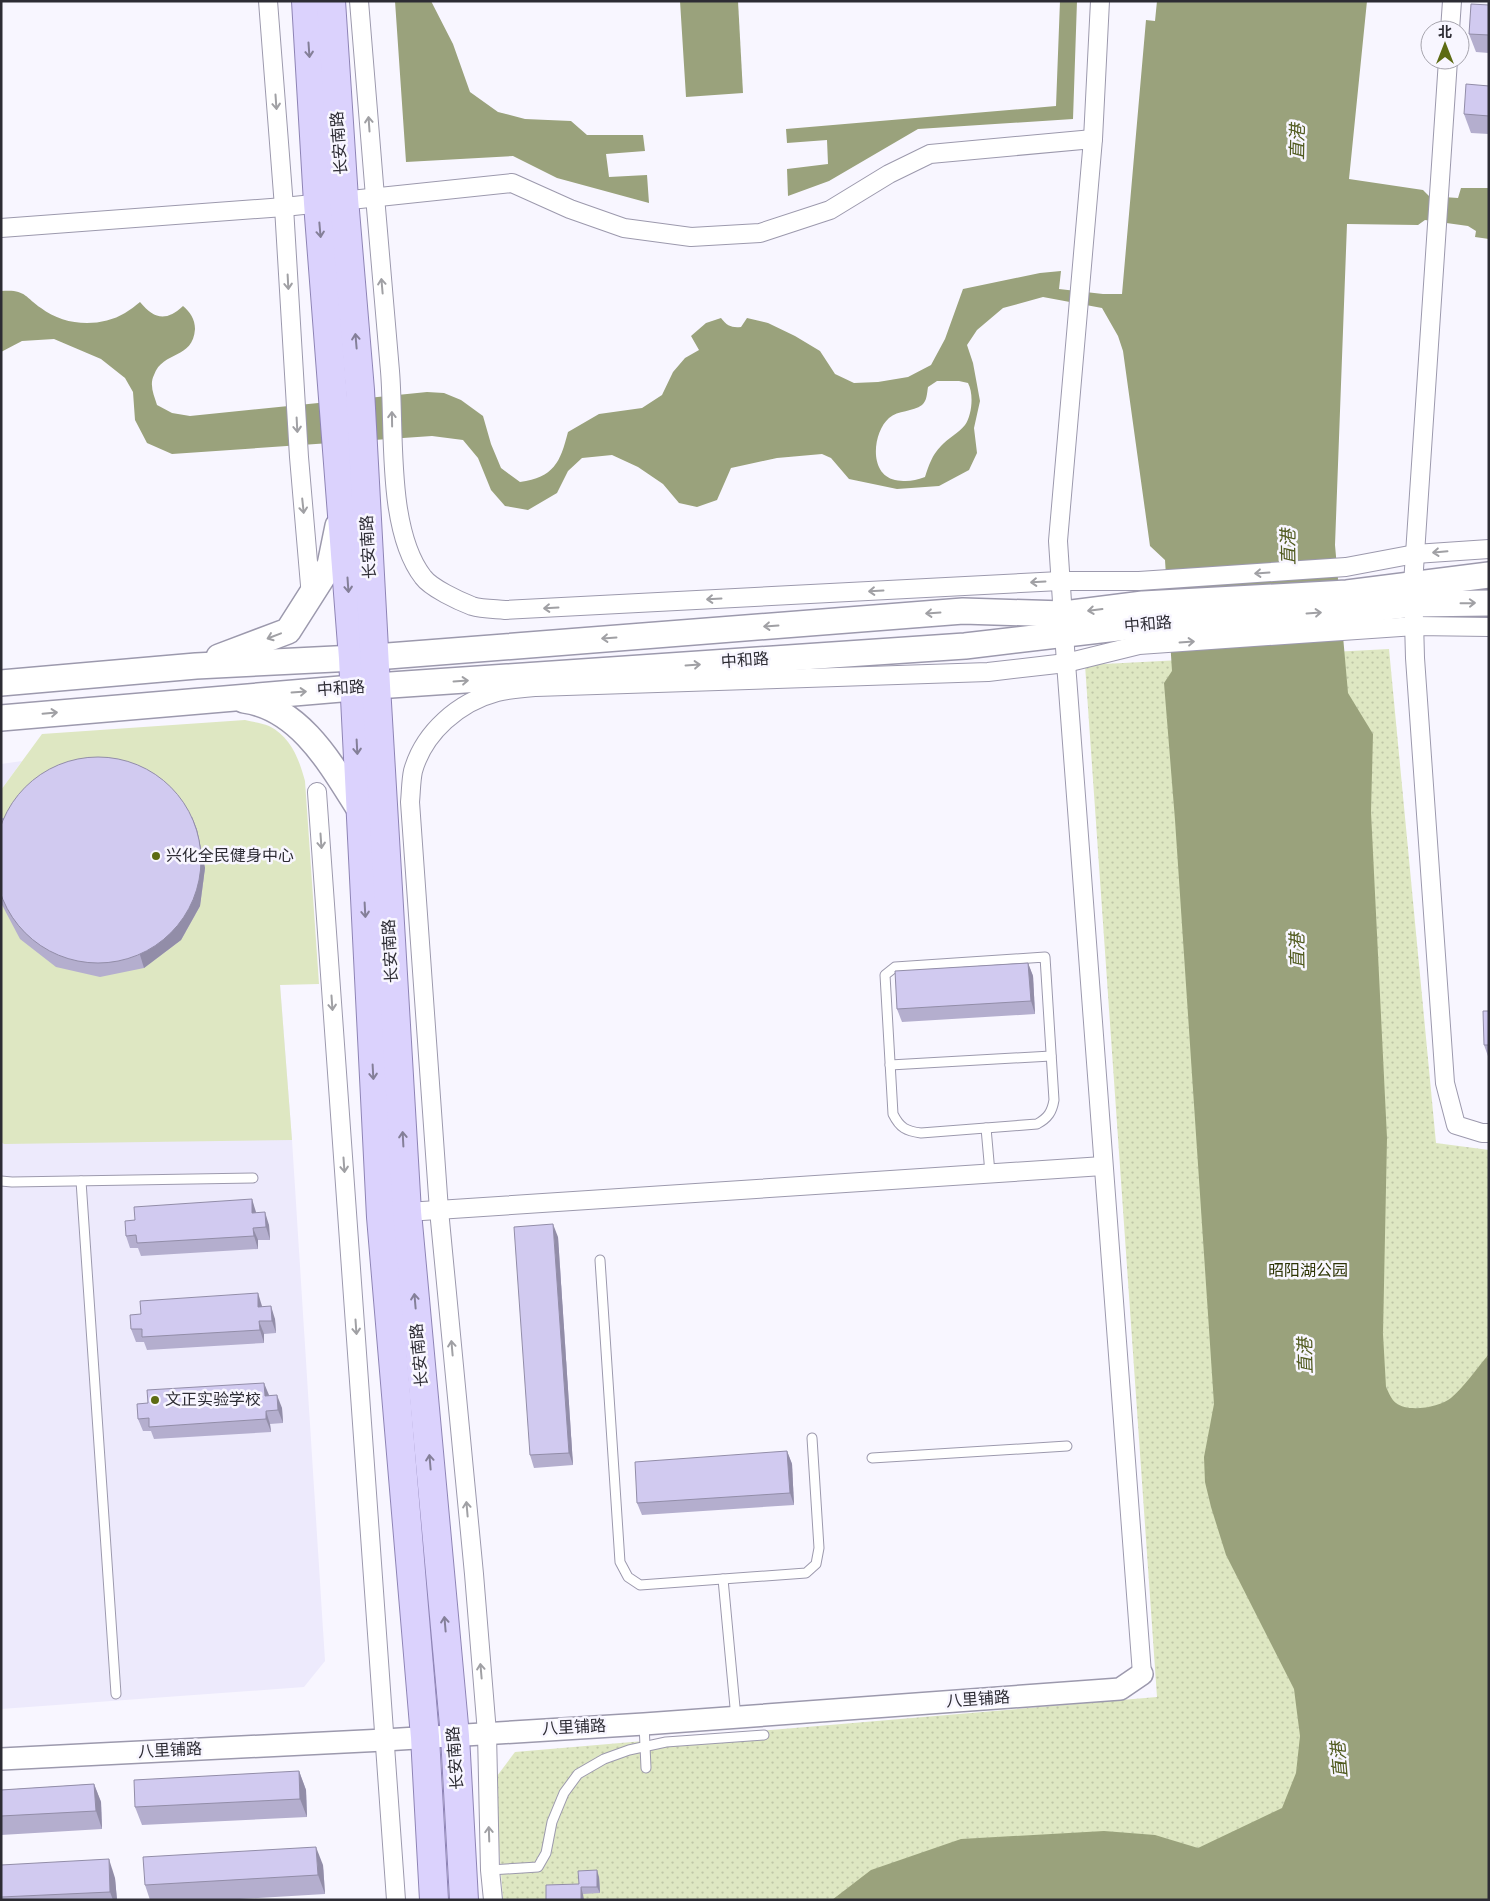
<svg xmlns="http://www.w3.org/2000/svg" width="1490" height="1901" viewBox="0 0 1490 1901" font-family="'Sofia Sans Condensed','Noto Sans SC',sans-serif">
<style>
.built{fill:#edeafc}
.grass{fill:url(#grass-dots)}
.garden{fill:#dee7c2}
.water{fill:#9aa27c;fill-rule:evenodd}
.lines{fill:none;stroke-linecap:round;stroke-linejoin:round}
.service-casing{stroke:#9c99ad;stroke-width:11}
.minor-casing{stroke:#9c99ad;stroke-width:20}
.tertiary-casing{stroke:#9c99ad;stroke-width:24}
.secondary-casing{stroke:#9c99ad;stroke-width:28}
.primary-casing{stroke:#8e84b5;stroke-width:30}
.service{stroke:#fff;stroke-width:9}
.minor{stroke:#fff;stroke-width:18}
.tertiary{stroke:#fff;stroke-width:21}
.secondary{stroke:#fff;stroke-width:25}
.primary{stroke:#dbd2fd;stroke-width:28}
.wall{fill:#b4aece}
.shaded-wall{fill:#928da8}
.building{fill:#d1caf0;stroke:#928da8}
.oneway{stroke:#847f98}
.oneway2{stroke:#a0a0a4}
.poi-dot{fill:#5d6b13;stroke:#f8f6ff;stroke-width:2}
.labels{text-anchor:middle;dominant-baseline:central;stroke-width:5;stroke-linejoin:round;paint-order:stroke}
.street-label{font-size:16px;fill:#2d2c34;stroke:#f8f6ff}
.poi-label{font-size:16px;fill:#2d2c34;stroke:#f8f6ff;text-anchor:start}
.park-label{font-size:16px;fill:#2d3405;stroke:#f8f6ff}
.water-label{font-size:18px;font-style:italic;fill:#515b20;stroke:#f8f6ff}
</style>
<defs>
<pattern id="grass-dots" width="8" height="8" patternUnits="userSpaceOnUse" patternTransform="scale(1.25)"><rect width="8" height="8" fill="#dee7c2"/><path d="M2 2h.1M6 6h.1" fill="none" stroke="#bfc6a7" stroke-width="1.8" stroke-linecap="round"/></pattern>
</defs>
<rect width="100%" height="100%" fill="#f8f6ff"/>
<!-- built -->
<g class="built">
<polygon points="22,761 1,790 1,764"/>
<polygon points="280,984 292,1140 325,1661 304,1687 1,1709 1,987"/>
</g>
<!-- grass -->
<polygon class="grass" points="1389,649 1436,1143 1489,1150 1489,1900 503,1900 494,1780 515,1752 1157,1697 1085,665"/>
<!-- garden -->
<path class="garden" d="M245,720C253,722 262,723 269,726C291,737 299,759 305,781L319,984L280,985L292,1140L4,1144L1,1142V790L42,734Z"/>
<!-- water -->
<g class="water">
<polygon points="395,1 431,1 453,44 470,92 498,112 525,119 571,121 587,135 643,135 645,151 606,154 609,177 647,175 649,203 557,178 513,156 406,162"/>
<polygon points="680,1 738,1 743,93 686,97"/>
<polygon points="1060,1 1077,1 1073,119 918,129 829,181 788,196 787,169 828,164 827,140 787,143 786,129 1056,106"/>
<path d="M1157,1H1367L1349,179L1423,190L1429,196L1458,198L1461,188H1489V239L1475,237L1476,231L1468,226L1425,220L1418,225L1347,224L1335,545L1348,693L1373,734L1371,812L1387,1138L1383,1334L1386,1387C1389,1393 1391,1399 1396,1403C1408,1413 1440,1407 1451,1398C1464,1387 1477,1368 1489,1354V1900H832L871,1870L961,1839L1104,1831L1155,1835L1198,1848L1282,1808L1296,1773L1300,1736L1294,1689L1226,1555L1211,1507L1205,1482L1204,1457L1214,1404L1175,820L1164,683L1172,671L1165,560L1150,546L1123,351L1118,336L1102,308L1043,297L1003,308L977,330L967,345L973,363L980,401L974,428L977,453L969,470L939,486L897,489L849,479L831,458L822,454L777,458L731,468L717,500L697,507L679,503L663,484L638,467L612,455L582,458L568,471L557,493L528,510L505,506L491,490L478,458L463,440L432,436L172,454L147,443L135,420L133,392L125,378L101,359L54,339L22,341L1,352V291C25,289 24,296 41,308C64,326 100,328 125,313C130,310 135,306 140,302C154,319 166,322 183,306C190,312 195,319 195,329C193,360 163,350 154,375C149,385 154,395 157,405L172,413L190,416L427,392L444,393L461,400L483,416L491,444L501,468L520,482C554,477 560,463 568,432L599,414L642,408L662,395L673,372L685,358L699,350L691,336L706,323L721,318C727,326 732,328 741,327L747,318L768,323L795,336L820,351L835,374L854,383L878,382L908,377L931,365L945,339L963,289L1040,273L1061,271L1059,289L1103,294H1122L1146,20L1155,21ZM937,381H959L968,383C974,394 972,415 965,425C959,433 948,438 941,446C932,455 929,465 925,477C914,481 907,482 895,480C868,474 873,432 889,418C898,410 913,412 922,405C927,401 927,393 928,387Z"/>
</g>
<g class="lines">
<!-- service casing -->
<g class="service-casing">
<g id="service">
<path d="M1045,957L1054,1100C1052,1112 1048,1118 1037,1124L921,1133C906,1131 900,1128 893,1114L885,975L895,967Z"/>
<polyline points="890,1065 1051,1056"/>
<polyline points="986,1128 990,1173"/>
<polyline points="1,1181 12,1182 253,1178"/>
<polyline points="81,1181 116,1694"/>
<polyline points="600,1260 620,1562 628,1577 640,1585 806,1573 816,1564 819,1548 812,1438"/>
<polyline points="872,1458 1067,1446"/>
<polyline points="723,1579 736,1718"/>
<polyline points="644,1724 646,1768"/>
<polyline points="490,1870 538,1867 546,1853 552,1822 564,1793 578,1774 604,1759 629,1750 666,1742 764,1735"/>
</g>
</g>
<!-- minor casing -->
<g class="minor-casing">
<g id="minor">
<polyline points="268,1 284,207 299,457 311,597"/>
<path d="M359,1C369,124 379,248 390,371C395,430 386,529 423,577C431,588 459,601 472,606C482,609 495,609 505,610L1060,581H1139L1346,567L1415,554L1489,549"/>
<polyline points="1100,1 1093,139 1058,541 1066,663 1142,1674"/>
<polyline points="1450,30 1452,1"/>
<polyline points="1448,60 1413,584 1415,658 1445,1083 1456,1125 1482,1133 1489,1133"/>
<polyline points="1,228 284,207 512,183 570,209 624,228 691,237 760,233 830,210 889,174 930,154 1093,139"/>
<polyline points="317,792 396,1900"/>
<polyline points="407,1212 1103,1166"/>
<path d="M493,1900L490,1870L487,1733L474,1574L439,1210L410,802C411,792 411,780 413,771C424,732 459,702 497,692C509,689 523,688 536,687L988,672L1066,663L1139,645L1415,626L1489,627"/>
</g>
</g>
<!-- tertiary casing -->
<g class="tertiary-casing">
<polyline id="tertiary" points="1,1759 384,1740 644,1724 1120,1689 1142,1674"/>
</g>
<!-- secondary casing -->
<g class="secondary-casing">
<g id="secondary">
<polyline points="219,657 288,631 330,565 338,526"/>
<polyline points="1,683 196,666 375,657 963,611 1064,614 1143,604 1347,593 1489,575"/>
<path d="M244,700C301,708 332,766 360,810"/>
<polyline points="1,718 376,686 965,646 1143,625 1349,611 1413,604 1489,603"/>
</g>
</g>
<!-- primary casing -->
<g class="primary-casing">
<g id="primary">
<polyline points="306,1 318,203 353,658 381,1217 425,1737 434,1900"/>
<polyline points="331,1 344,199 360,390 376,686 407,1212 455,1736 464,1900"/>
</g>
</g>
<!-- service -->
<use href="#service" class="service"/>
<!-- minor -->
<use href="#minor" class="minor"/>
<!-- tertiary -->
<use href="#tertiary" class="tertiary"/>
<!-- secondary -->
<use href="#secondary" class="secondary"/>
<!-- primary -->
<use href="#primary" class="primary"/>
</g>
<!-- wall -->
<g class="wall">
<polygon points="1489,5 1489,53 1476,52 1469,34"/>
<polygon points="1489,86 1489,134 1471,133 1464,114"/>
<polygon points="192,817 197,830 205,868 200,906 181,940 144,968 100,977 56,967 20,939 1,903 1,818"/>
<polygon points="1028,963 1033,976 1035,1014 902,1022 897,1009"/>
<polygon points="1489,1011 1489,1059 1484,1045"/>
<polygon points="256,1213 269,1225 270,1240 258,1240 258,1249 141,1256 138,1248 130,1248 126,1236"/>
<polygon points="558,1237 573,1465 534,1468 530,1455"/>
<polygon points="262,1307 275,1319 276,1333 264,1334 264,1343 147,1350 144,1342 136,1342 131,1329"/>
<polygon points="269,1396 282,1408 283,1423 270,1424 271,1432 154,1439 151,1431 143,1431 138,1419"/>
<polygon points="787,1451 792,1464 794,1505 642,1515 637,1503"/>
<polygon points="299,1771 306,1790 307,1817 142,1825 135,1807"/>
<polygon points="94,1784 101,1802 102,1829 1,1835 1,1790"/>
<polygon points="1,1865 115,1878 117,1900 1,1900"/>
<polygon points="323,1865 325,1894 223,1900 150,1900 145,1885"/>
<polygon points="599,1877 600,1893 583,1894 579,1884"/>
</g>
<!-- shaded-wall -->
<g class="shaded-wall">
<polygon points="192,817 197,830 205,868 200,906 181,940 144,968 140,955"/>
<polygon points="1028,963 1033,976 1035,1014 1031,1001"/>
<polygon points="252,1199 256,1212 257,1226 252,1213"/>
<polygon points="265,1212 269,1225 270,1240 266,1227"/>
<polygon points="553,1224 558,1237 573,1465 569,1453"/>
<polygon points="253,1228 258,1240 258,1249 254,1236"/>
<polygon points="258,1293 262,1306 263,1319 258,1307"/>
<polygon points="271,1306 275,1319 276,1333 272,1321"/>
<polygon points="259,1321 264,1334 264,1343 260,1330"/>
<polygon points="264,1383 269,1395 270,1409 265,1396"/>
<polygon points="277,1395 282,1408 283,1423 278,1410"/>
<polygon points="266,1411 270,1424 271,1432 266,1419"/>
<polygon points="787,1451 792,1464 794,1505 790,1493"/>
<polygon points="299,1771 306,1790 307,1817 300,1799"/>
<polygon points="94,1784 101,1802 102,1829 96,1811"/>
<polygon points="316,1847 323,1865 325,1894 318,1875"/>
<polygon points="109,1859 115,1878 117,1900 113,1900 110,1892"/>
<polygon points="597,1870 599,1877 600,1893 597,1887"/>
<polygon points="581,1887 583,1894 584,1900 581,1900"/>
</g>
<!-- building -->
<g class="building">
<polygon points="1471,4 1489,5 1489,35 1469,34"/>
<polygon points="1466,84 1489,86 1489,116 1464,114"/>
<circle cx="98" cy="860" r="103"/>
<polygon points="1028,963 1031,1001 897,1009 895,971"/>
<polygon points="1483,1011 1489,1011 1489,1045 1484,1045"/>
<polygon points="252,1199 252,1213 265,1212 266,1227 253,1228 254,1236 137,1243 136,1235 126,1236 125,1221 135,1220 134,1207"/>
<polygon points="553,1224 569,1453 530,1455 514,1227"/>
<polygon points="258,1293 258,1307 271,1306 272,1321 259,1321 260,1330 142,1337 142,1329 131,1329 130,1315 141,1314 140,1301"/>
<polygon points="264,1383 265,1396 277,1395 278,1410 266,1411 266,1419 149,1427 149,1418 138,1419 137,1404 148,1403 147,1390"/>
<polygon points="787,1451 790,1493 637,1503 635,1462"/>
<polygon points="299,1771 300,1799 135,1807 134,1780"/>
<polygon points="94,1784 96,1811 1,1816 1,1790"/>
<polygon points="316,1847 318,1875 145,1885 143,1857"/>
<polygon points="109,1859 110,1892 1,1897 1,1865"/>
<polygon points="597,1870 597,1887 581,1887 581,1900 546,1900 546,1885 579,1884 578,1871"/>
</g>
<!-- one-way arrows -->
<defs><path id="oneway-shaft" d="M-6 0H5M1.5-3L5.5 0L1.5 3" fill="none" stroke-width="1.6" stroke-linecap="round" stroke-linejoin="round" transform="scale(1.25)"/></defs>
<g class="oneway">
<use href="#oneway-shaft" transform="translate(309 50) rotate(86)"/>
<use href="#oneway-shaft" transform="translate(320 230) rotate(85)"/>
<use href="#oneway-shaft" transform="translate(356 341) rotate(-95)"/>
<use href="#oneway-shaft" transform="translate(348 585) rotate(86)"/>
<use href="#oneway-shaft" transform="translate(357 747) rotate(87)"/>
<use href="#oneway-shaft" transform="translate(365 910) rotate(87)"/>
<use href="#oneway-shaft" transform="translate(373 1072) rotate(87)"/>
<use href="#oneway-shaft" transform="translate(403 1139) rotate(-93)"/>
<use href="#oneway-shaft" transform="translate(415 1301) rotate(-95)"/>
<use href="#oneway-shaft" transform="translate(430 1462) rotate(-95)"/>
<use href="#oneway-shaft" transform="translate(445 1624) rotate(-95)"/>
</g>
<g class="oneway2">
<use href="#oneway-shaft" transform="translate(276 102) rotate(86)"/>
<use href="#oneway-shaft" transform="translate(369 124) rotate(-94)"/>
<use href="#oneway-shaft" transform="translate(288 282) rotate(87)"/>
<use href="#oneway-shaft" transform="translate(382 286) rotate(-95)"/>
<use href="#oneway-shaft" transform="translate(392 419) rotate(-91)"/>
<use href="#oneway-shaft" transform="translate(297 425) rotate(87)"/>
<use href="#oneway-shaft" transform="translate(303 506) rotate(84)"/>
<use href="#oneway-shaft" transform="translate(1440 552) rotate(175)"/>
<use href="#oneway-shaft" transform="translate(1262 573) rotate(176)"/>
<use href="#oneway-shaft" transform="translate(1038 582) rotate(177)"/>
<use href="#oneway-shaft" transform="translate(876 591) rotate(177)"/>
<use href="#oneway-shaft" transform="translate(714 599) rotate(177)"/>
<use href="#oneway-shaft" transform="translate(1468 603) rotate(-1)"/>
<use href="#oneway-shaft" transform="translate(551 608) rotate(177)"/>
<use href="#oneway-shaft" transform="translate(1095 610) rotate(173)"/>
<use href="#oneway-shaft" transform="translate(933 613) rotate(176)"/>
<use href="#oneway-shaft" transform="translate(1314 613) rotate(-4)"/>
<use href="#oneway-shaft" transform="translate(771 626) rotate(176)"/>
<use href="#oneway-shaft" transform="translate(274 636) rotate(159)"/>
<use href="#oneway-shaft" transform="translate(609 638) rotate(176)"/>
<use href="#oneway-shaft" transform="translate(1187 642) rotate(-4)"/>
<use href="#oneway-shaft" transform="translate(693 665) rotate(-4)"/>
<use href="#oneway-shaft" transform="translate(461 681) rotate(-4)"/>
<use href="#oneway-shaft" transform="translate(299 692) rotate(-4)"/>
<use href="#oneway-shaft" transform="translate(50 713) rotate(-5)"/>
<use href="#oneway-shaft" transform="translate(321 841) rotate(86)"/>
<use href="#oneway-shaft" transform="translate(332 1003) rotate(86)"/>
<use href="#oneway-shaft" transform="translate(344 1165) rotate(86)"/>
<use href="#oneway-shaft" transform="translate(356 1327) rotate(86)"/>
<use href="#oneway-shaft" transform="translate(452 1348) rotate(-95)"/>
<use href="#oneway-shaft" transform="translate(467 1509) rotate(-95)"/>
<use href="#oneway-shaft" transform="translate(481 1671) rotate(-95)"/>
<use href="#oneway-shaft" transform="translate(489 1834) rotate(-92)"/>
</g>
<!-- markers -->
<g class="poi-dot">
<circle cx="156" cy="856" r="5"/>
<circle cx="155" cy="1400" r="5"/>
</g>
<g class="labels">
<!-- street labels -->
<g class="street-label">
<text transform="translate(340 143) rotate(-94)">长安南路</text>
<text transform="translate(369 547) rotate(-93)">长安南路</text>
<text transform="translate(1148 625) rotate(-5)">中和路</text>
<text transform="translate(745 661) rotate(-4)">中和路</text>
<text transform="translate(341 689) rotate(-4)">中和路</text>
<text transform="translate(391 951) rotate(-93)">长安南路</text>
<text transform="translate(420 1355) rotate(-95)">长安南路</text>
<text transform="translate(978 1700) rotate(-4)">八里铺路</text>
<text transform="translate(574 1728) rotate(-3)">八里铺路</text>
<text transform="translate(170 1751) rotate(-3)">八里铺路</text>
<text transform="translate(456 1758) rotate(-94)">长安南路</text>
</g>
<!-- poi labels -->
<g class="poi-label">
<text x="166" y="856">兴化全民健身中心</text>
<text x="165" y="1400">文正实验学校</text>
</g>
<!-- park labels -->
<g class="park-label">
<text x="1308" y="1271">昭阳湖公园</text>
</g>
<!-- water labels -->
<g class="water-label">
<text transform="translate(1298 142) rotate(-89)">直港</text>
<text transform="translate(1289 547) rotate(-91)">直港</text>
<text transform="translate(1298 951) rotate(-91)">直港</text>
<text transform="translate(1306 1356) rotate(-92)">直港</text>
<text transform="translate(1340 1760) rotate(-95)">直港</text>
</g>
</g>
<!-- border -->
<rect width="1490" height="1901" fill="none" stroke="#2d2c34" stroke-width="5"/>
<!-- north arrow -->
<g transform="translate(1445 45)"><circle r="24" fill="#f8f6ff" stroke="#a7a5ae"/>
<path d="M0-4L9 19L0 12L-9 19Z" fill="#5d6b13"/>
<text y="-8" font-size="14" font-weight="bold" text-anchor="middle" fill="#2d2c34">北</text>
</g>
</svg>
